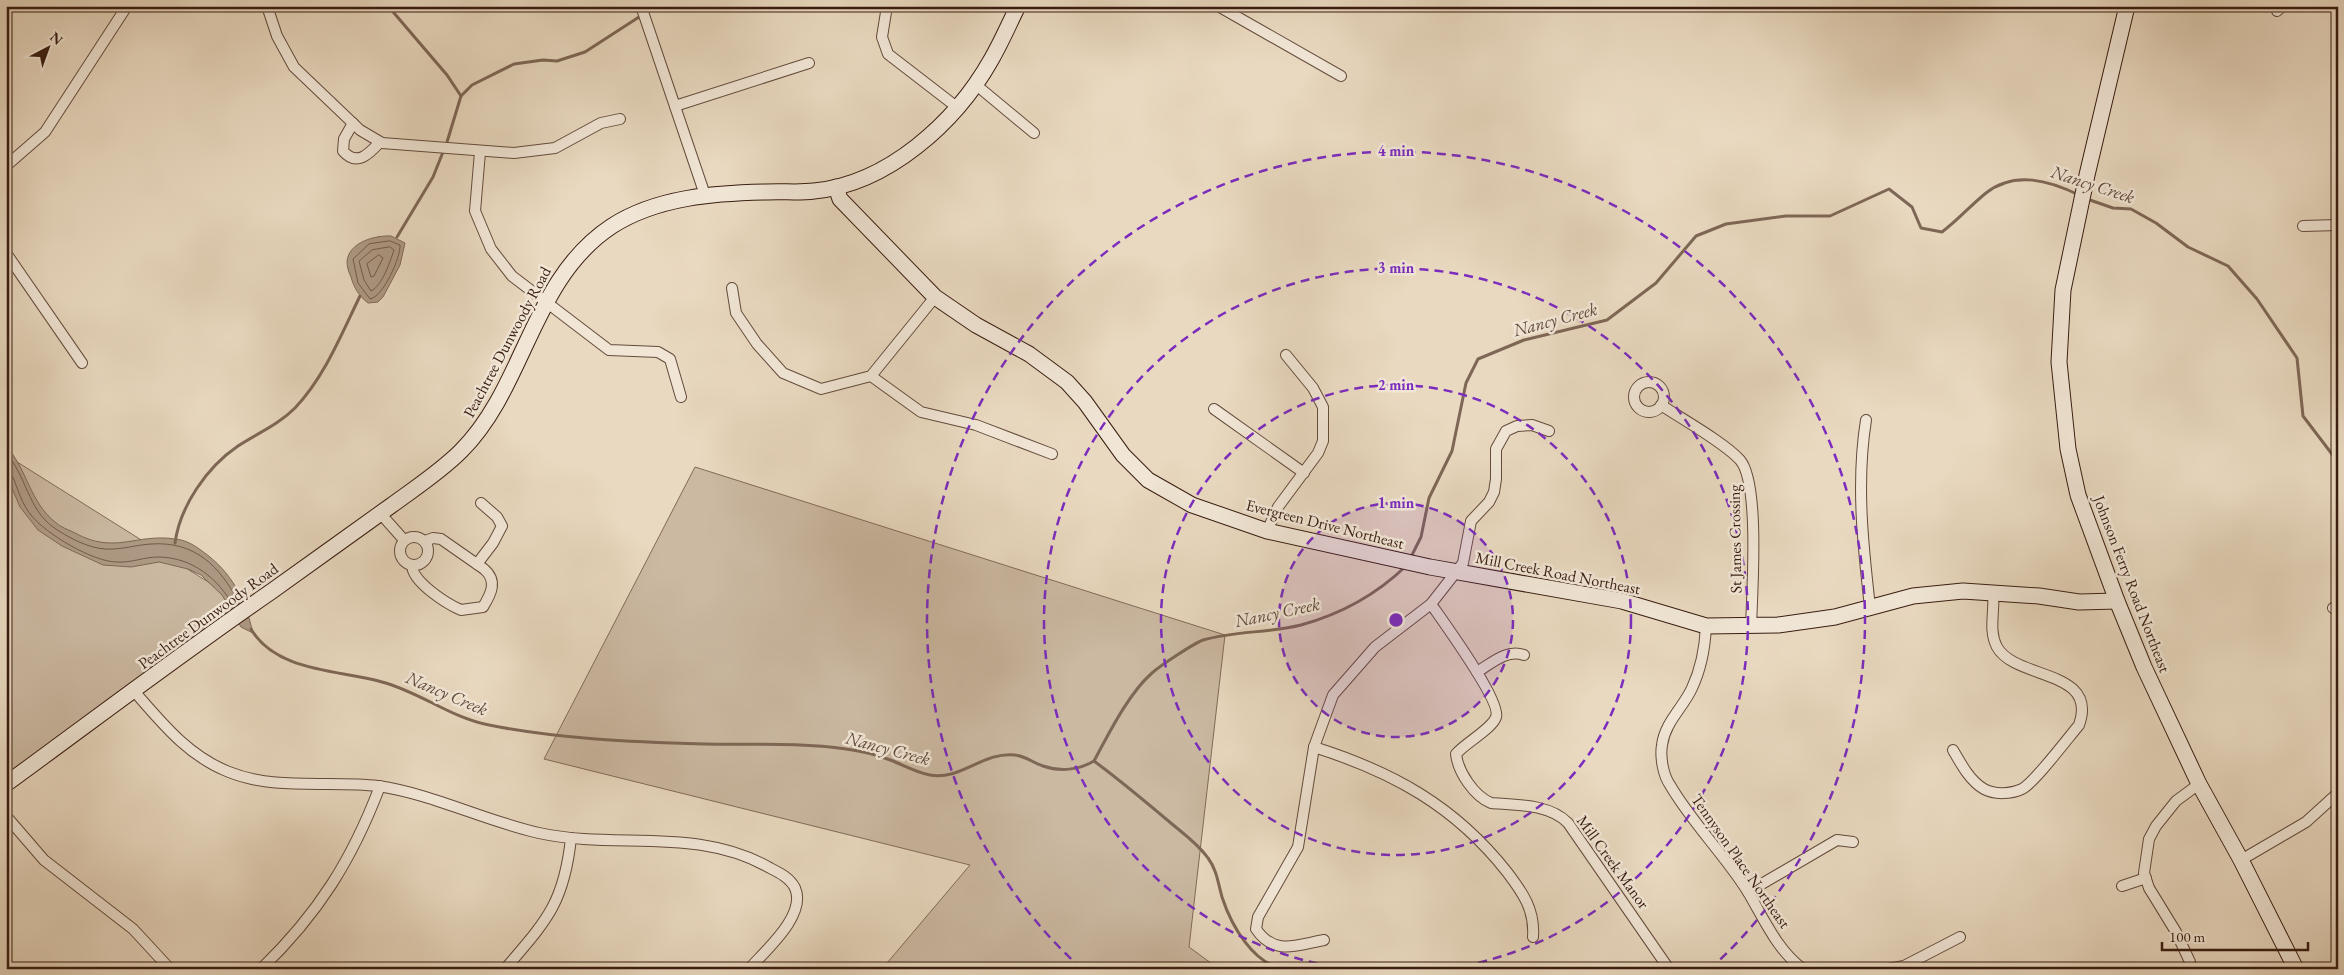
<svg xmlns="http://www.w3.org/2000/svg" width="2344" height="975" viewBox="0 0 2344 975" font-family="'EB Garamond',serif">
<style>
.green{fill:#cbb9a2;stroke:#826a59}
.water{fill:#ad9984;stroke:#7e6756}
.lines{fill:none;stroke-linecap:round;stroke-linejoin:round}
.shore{stroke:#725a4a;stroke-width:1}
.stream{stroke:#7e6756;stroke-width:3}
.street-casing{stroke:#644b3c;stroke-width:12}
.secondary-casing{stroke:#381c10;stroke-width:17}
.street{stroke:#f1e6d6;stroke-width:10}
.secondary{stroke:#f1e6d6;stroke-width:15}
.ring{fill:none;stroke:#7b2cbf;stroke-width:2.5;stroke-dasharray:9 6}
.labels{text-anchor:middle;dominant-baseline:central;stroke-width:5;stroke-linejoin:round;paint-order:stroke}
.street-label{font-size:16px;fill:#381c10;stroke:#f1e6d6}
.water-label{font-size:18px;font-style:italic;fill:#614839;stroke:#f1e6d6}
.centre{fill:#7b2cbf;stroke:#f1e6d6;stroke-width:2.5}
.ring-label{font-size:15px;text-anchor:middle;font-weight:bold;fill:#7b2cbf;stroke:#f1e6d6;stroke-width:5;stroke-linejoin:round;paint-order:stroke}
</style>
<rect width="100%" height="100%" fill="#e9d9c0"/>
<filter id="stains"><feTurbulence type="fractalNoise" baseFrequency=".004" numOctaves="4"/><feColorMatrix values="0 0 0 0 .2 0 0 0 0 .09 0 0 0 0 .02 0 0 0 .5 -.17"/></filter>
<radialGradient id="worn" r=".72"><stop offset=".6" stop-color="#630" stop-opacity="0"/><stop offset="1" stop-color="#630" stop-opacity=".3"/></radialGradient>
<!-- green -->
<g class="green">
<polygon points="6,455 248,607 6,786"/>
<polygon points="695,467 1225,635 1189,947 1219,969 882,969 970,865 544,759"/>
</g>
<!-- water -->
<g class="water">
<path d="M391,236L405,243L400,265L383,297L378,302L368,303C359,296 354,288 351,277C349,273 347,267 347,262C348,242 376,235 391,236Z"/>
<path d="M6,446C27,469 30,502 55,522C60,527 69,530 75,533C115,555 136,533 175,539C186,540 194,545 202,551C232,572 245,599 253,633L241,627L222,595L201,575L188,569L159,562L131,567L103,565L62,546L38,530L20,507L6,474Z"/>
</g>
<g class="lines">
<!-- shore -->
<g class="shore">
<path d="M390,241L400,245C401,257 383,297 370,299L358,283L353,259L369,244Z"/>
<path d="M390,247L394,250C390,262 382,286 371,291L364,280L359,261L372,250Z"/>
<polygon points="379,255 383,258 374,276 371,277 367,264"/>
<path d="M6,453C26,475 28,509 53,527C67,537 88,548 105,549C121,550 135,545 151,544C195,541 220,566 239,603"/>
<path d="M6,474L13,477C18,490 22,504 31,515C46,534 93,562 117,562C131,563 144,557 158,557C192,557 219,579 234,607"/>
</g>
<!-- stream -->
<g class="stream">
<polyline points="388,6 447,75 461,96"/>
<polyline points="2087,199 2113,208 2131,209 2156,223 2188,247 2228,266 2257,299 2297,358 2303,416 2338,462"/>
<polyline points="397,237 433,177 447,142 461,96 472,85 514,64 543,60 557,61 585,52 656,6"/>
<path d="M175,543C180,506 207,467 238,446C258,433 278,425 295,408C325,376 341,335 360,296"/>
<path d="M1410,559L1421,537L1429,498L1452,451L1466,383L1478,359L1524,340L1607,320L1656,283L1696,236L1726,224L1786,216H1830L1889,189L1912,207L1921,228L1942,232C1958,220 1971,205 1986,193C2015,170 2050,181 2079,195"/>
<path d="M251,629C276,672 340,670 382,682C420,692 451,718 489,725C559,739 632,742 704,744C752,745 799,742 846,749C862,751 878,755 893,761C905,766 918,773 930,775C960,781 984,751 1015,755C1026,756 1033,763 1043,766C1060,772 1079,770 1094,761C1109,733 1129,693 1152,673C1161,665 1193,644 1203,640C1234,631 1269,633 1301,625C1341,614 1376,595 1406,566"/>
<path d="M1094,761C1121,781 1146,802 1172,824C1184,834 1198,844 1208,858C1217,870 1218,883 1222,897C1231,925 1253,964 1284,969"/>
<polyline points="1293,969 1318,965 1348,969"/>
</g>
<!-- street casing -->
<g class="street-casing">
<g id="street">
<polyline points="267,6 277,36 294,67 360,130 382,143 514,153 555,148 601,123 620,119"/>
<polyline points="641,6 705,195"/>
<polyline points="887,6 882,37 888,54 958,108"/>
<polyline points="1218,6 1341,76"/>
<polyline points="2275,6 2277,11 2283,6"/>
<polyline points="975,84 1034,133"/>
<polyline points="675,106 809,63"/>
<path d="M353,123L344,139L343,151C357,167 369,154 380,142"/>
<polyline points="480,152 475,211 491,249 512,276 609,350 658,352 670,359 681,397"/>
<polyline points="6,166 45,132 127,6"/>
<polyline points="2303,226 2338,225"/>
<polyline points="6,253 82,363"/>
<polyline points="732,288 736,313 757,344 783,373 821,389 871,376 935,297"/>
<polyline points="871,376 921,412 976,425 1052,454"/>
<circle cx="1649" cy="397" r="15"/>
<path d="M1661,405C1682,419 1725,443 1740,460C1760,483 1752,593 1751,627"/>
<polyline points="1214,409 1304,473"/>
<path d="M1866,420C1856,482 1863,546 1870,607"/>
<polyline points="380,513 404,540"/>
<polyline points="1267,531 1278,507 1318,453 1323,441 1323,407 1313,388 1286,355"/>
<circle cx="414" cy="551" r="14"/>
<polyline points="477,564 493,543 502,526 497,517 481,503"/>
<path d="M412,565C412,582 447,604 461,610L483,607C491,594 498,581 484,569L441,539L433,538L425,541"/>
<path d="M1431,604C1442,620 1502,702 1496,717C1492,729 1465,743 1456,754C1458,772 1474,796 1491,803C1517,805 1549,804 1568,823L1669,969"/>
<polyline points="2333,608 2338,610"/>
<path d="M1706,626C1705,647 1701,669 1692,688C1683,708 1665,722 1662,745C1660,757 1663,775 1670,785C1692,823 1725,855 1748,892C1764,919 1777,950 1803,969"/>
<path d="M1477,672C1492,663 1506,649 1524,655"/>
<path d="M134,691C162,723 188,756 229,772C276,791 329,780 378,786C433,794 485,821 539,833C616,850 698,826 770,868C780,873 790,878 795,888C807,915 766,950 749,969"/>
<path d="M1314,747C1393,772 1455,806 1507,872C1523,893 1535,910 1533,937"/>
<path d="M1953,750C1961,764 1970,781 1984,789C1995,795 2011,794 2022,789C2034,783 2068,738 2079,725C2099,669 2015,680 1997,647C1988,630 1995,611 1993,594"/>
<polyline points="6,816 44,860 133,929 170,969"/>
<polyline points="2241,860 2306,822 2338,793"/>
<polyline points="2122,886 2146,878"/>
<polyline points="1748,892 1837,840 1853,842"/>
<path d="M1324,940C1297,945 1274,956 1256,929L1258,917L1298,847L1314,747L1333,695L1375,647L1431,604L1463,563L1471,521L1489,502L1494,492L1496,479V449L1506,431L1517,426L1532,425L1549,431"/>
<polyline points="2190,962 2176,932 2149,888 2144,873 2149,839 2156,826 2176,801 2199,784"/>
<path d="M261,969C318,914 352,860 380,786"/>
<path d="M505,969C546,921 564,904 571,838"/>
<polyline points="1888,969 1904,966 1960,937"/>
</g>
</g>
<!-- secondary casing -->
<g class="secondary-casing">
<g id="secondary">
<polyline points="2127,6 2087,175 2063,290 2059,362 2068,449 2078,495 2117,601 2144,667 2199,784 2241,860 2296,969"/>
<polyline points="836,187 840,199 935,297 976,325 1029,354 1067,382 1085,402 1123,455 1148,480 1192,505 1267,531 1430,567 1622,601 1706,626 1778,625 1835,617 1913,596 1963,591 2039,596 2079,602 2117,601"/>
<path d="M6,784C95,719 182,653 272,591C312,562 352,534 392,505C415,488 440,472 461,451C526,386 531,279 612,226C657,197 715,193 767,192C782,191 798,193 814,191C888,184 956,122 991,60C1001,43 1009,24 1018,6"/>
</g>
</g>
<!-- street -->
<use href="#street" class="street"/>
<!-- secondary -->
<use href="#secondary" class="secondary"/>
</g>
<!-- distance rings -->
<circle cx="1396" cy="620" r="117" fill="#7b2cbf" fill-opacity=".12"/>
<g class="ring">
<circle cx="1396" cy="620" r="117"/>
<circle cx="1396" cy="620" r="235"/>
<path d="M1347 969A352 352 0 1 1 1445 969"/>
<path d="M1082 969A469 469 0 1 1 1710 969"/>
</g>
<g class="labels">
<!-- street labels -->
<g class="street-label">
<text transform="translate(507 342) rotate(-62)">Peachtree Dunwoody Road</text>
<text transform="translate(1325 524) rotate(14)">Evergreen Drive Northeast</text>
<text transform="translate(1735 539) rotate(-91)">St James Crossing</text>
<text transform="translate(1558 573) rotate(11)">Mill Creek Road Northeast</text>
<text transform="translate(2132 584) rotate(69)">Johnson Ferry Road Northeast</text>
<text transform="translate(208 616) rotate(-36)">Peachtree Dunwoody Road</text>
<text transform="translate(1741 861) rotate(55)">Tennyson Place Northeast</text>
<text transform="translate(1613 862) rotate(54)">Mill Creek Manor</text>
</g>
<!-- water labels -->
<g class="water-label">
<text transform="translate(2093 184) rotate(18)">Nancy Creek</text>
<text transform="translate(1555 319) rotate(-15)">Nancy Creek</text>
<text transform="translate(1277 612) rotate(-12)">Nancy Creek</text>
<text transform="translate(447 693) rotate(23)">Nancy Creek</text>
<text transform="translate(888 748) rotate(15)">Nancy Creek</text>
</g>
</g>
<circle cx="1396" cy="620" r="8" class="centre"/>
<g class="ring-label">
<text x="1396" y="156">4 min</text>
<text x="1396" y="273">3 min</text>
<text x="1396" y="390">2 min</text>
<text x="1396" y="508">1 min</text>
</g>
<!-- margin -->
<rect width="2344" height="975" fill="none" stroke="#e9d9c0" stroke-width="25"/>
<rect x="8" y="8" width="2329" height="960" fill="none" stroke="#381c10" stroke-width="2.5"/>
<rect x="12" y="12" width="2319" height="950" fill="none" stroke="#381c10"/>
<!-- north arrow -->
<g transform="translate(48 48) rotate(41)" stroke="#f1e6d6" stroke-width="4" paint-order="stroke">
<path d="M0-4L9 19L0 12L-9 19Z" fill="#381c10"/>
<text y="-8" font-size="14" font-weight="bold" text-anchor="middle" fill="#381c10">N</text>
</g>
<!-- scale -->
<path d="M2162 942v8h146v-8" fill="none" stroke="#381c10" stroke-width="2.5"/>
<text x="2169" y="942" font-size="15" fill="#381c10" stroke="#f1e6d6" stroke-width="4" paint-order="stroke">100 m</text>
<rect width="100%" height="100%" filter="url(#stains)"/>
<rect width="100%" height="100%" fill="url(#worn)"/>
</svg>
